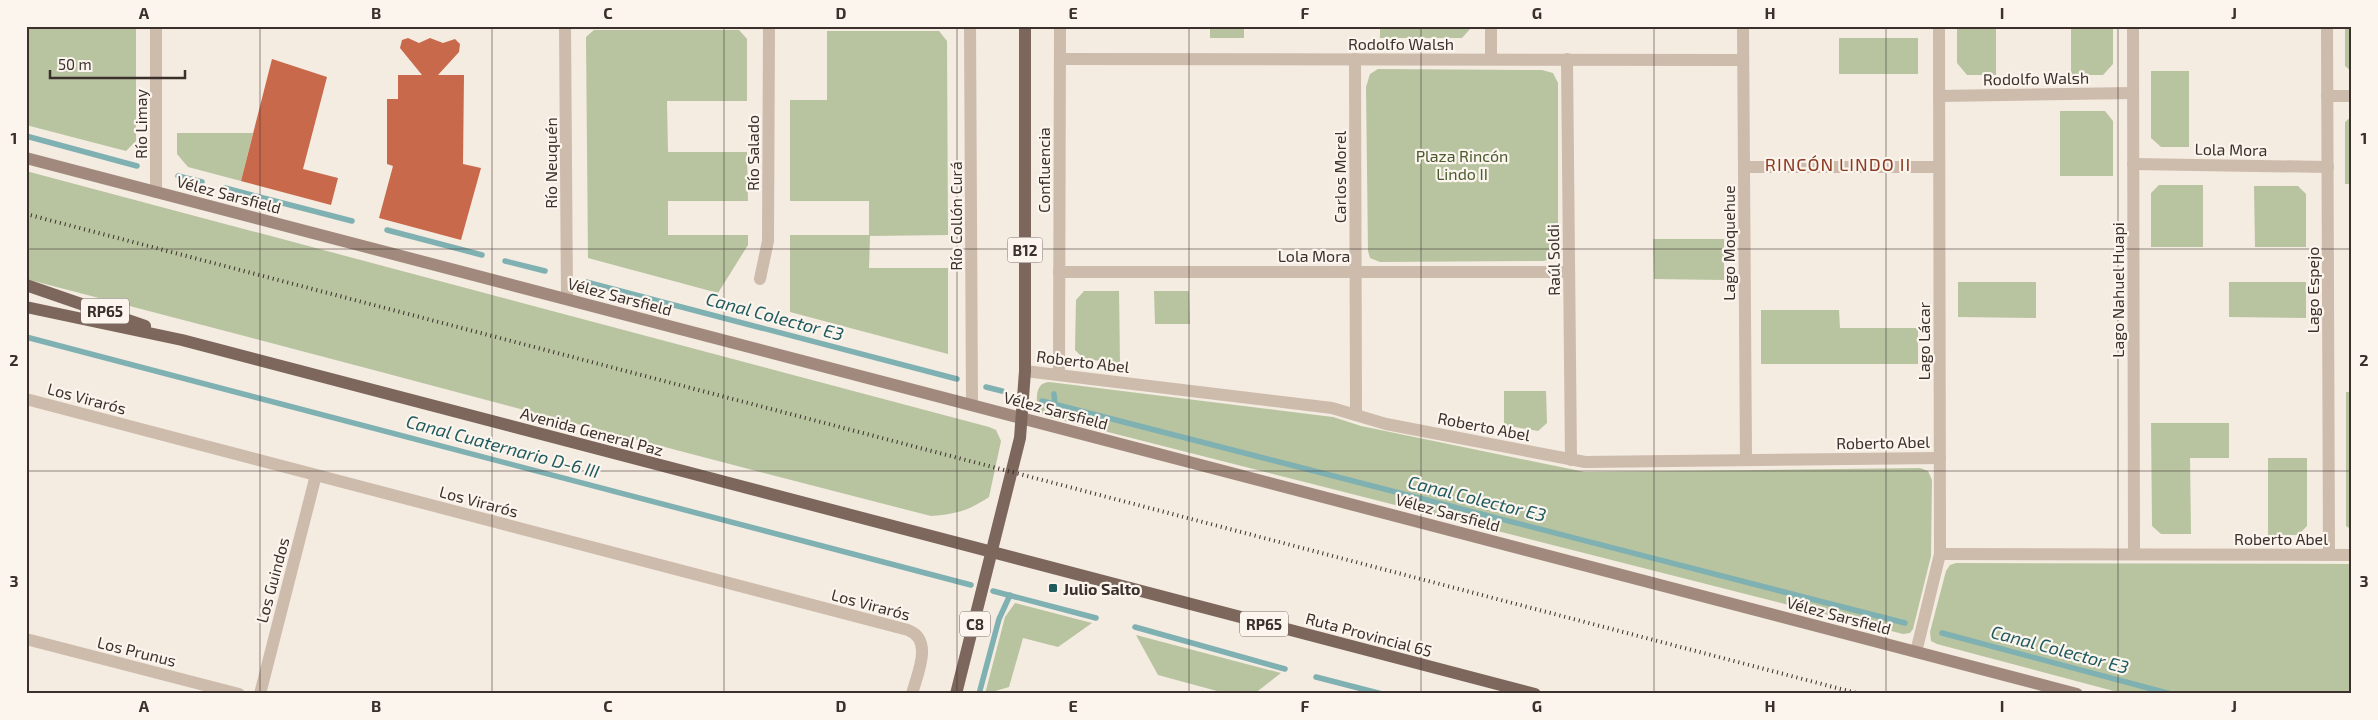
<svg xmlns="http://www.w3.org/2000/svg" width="2378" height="720" viewBox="0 0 2378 720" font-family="'Exo 2',sans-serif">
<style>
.green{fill:#b8c4a0}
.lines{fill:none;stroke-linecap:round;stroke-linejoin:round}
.stream{stroke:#7fb0b2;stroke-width:5.5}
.building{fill:#c8694b}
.street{stroke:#cdbbac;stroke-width:12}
.secondary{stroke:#a18a7d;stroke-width:12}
.primary{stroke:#7d675c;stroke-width:12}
.rail{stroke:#3b302b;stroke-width:4;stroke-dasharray:1 4;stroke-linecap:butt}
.grid{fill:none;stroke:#3b302b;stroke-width:1;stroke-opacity:0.55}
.poi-dot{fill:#1f5a5e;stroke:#fbf5ee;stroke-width:2}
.labels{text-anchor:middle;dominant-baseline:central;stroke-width:4.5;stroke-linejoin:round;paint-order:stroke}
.shield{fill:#fbf5ee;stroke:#756b66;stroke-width:1}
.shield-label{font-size:15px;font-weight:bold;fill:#3b302b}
.street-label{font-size:16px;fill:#3b302b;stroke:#fbf5ee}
.park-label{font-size:16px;fill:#4a5a2e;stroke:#fbf5ee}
.poi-label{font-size:16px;font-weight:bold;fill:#3b302b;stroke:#fbf5ee;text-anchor:start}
.neighbourhood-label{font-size:18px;letter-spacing:1px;fill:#8c3b22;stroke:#fbf5ee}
.water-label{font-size:18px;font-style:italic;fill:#1f5a5e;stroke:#fbf5ee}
.neatline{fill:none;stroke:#3b302b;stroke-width:2}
.grid-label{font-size:16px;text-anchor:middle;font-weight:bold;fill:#3b302b}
</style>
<rect width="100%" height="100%" fill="#f4ebe1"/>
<!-- green -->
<g class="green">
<polygon points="26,26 136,26 136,141 126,151 26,125"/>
<rect x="1210" y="26" width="34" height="12"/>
<polygon points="1380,26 1470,26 1470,29 1462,38 1380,38"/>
<polygon points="1957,26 1996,26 1996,75 1967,75 1957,63"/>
<polygon points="2071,26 2113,26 2113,64 2103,75 2071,75"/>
<polygon points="2345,26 2352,26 2352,72 2345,66"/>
<polygon points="594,30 739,30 747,39 747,101 667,101 668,152 747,152 748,201 668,201 668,235 748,235 748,245 718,293 588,258 586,37"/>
<polygon points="827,31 939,31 947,41 948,235 870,236 869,268 948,268 948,354 790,312 790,235 869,235 869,201 790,201 790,100 827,100"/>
<rect x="1839" y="38" width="79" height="36"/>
<polygon points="1378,69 1542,70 1553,73 1558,83 1558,248 1554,257 1544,261 1380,262 1370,258 1368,251 1366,87 1370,74"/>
<polygon points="2151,71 2189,71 2189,147 2161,147 2151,138"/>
<polygon points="2060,111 2105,111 2113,121 2113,176 2060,176"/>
<polygon points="2352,116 2352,184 2345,184 2345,122"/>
<polygon points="177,133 253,133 241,181 188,167 177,154"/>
<path d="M26,171L989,427L996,430L1001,441L989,497C968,511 956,514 931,516C629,439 328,357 26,279Z"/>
<polygon points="2159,185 2203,185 2203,247 2151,247 2151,193"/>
<polygon points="2254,186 2298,186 2306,194 2306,247 2255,247"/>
<polygon points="1653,239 1724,239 1724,280 1654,279"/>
<polygon points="1958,282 2036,282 2036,318 1958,317"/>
<polygon points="2229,282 2306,282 2306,318 2229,317"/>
<polygon points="1084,291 1119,291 1120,363 1084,359 1075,350 1076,300"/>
<polygon points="1154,291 1189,291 1190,324 1155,324"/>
<polygon points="1761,310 1839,310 1840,328 1918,328 1918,364 1761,364"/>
<path d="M1049,382L1333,417L1361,426L1585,472L1920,468L1928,471L1932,480L1931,556L1913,629L1910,633L1903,634L1045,416L1037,409C1037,397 1035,383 1049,382Z"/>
<polygon points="1504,391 1546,391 1547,423 1538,431 1504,425"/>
<polygon points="2346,392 2352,392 2352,530 2346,526"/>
<polygon points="2151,423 2229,423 2229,458 2190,458 2191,534 2161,534 2152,526"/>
<polygon points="2268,458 2307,458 2307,526 2298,535 2268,535"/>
<polygon points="1956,563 2352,564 2352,694 2125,694 1937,644 1931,641 1930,632 1946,571 1950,565"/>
<polygon points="1015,603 1092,623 1058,647 1023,638 1009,687 985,694 1005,617"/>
<polygon points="1136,635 1281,673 1254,694 1228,694 1158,675"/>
</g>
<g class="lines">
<!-- stream -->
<g class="stream">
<polyline points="26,136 137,166"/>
<polyline points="178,176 202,182"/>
<polyline points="225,188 352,221"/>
<polyline points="387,230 482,255"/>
<polyline points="505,261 545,271"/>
<polyline points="586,282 957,379"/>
<polyline points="26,337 971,585"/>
<polyline points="986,387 1002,391"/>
<polyline points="1054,394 1055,404"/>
<polyline points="1042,401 1905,623"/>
<polyline points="993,591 1096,618"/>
<polyline points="1135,627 1285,669"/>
<polyline points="1942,633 2171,694"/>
<polyline points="1316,677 1382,694"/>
<polyline points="979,694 999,619 1010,595"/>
</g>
</g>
<!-- building -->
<g class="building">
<polygon points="408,38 419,43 430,38 443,43 455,39 460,44 459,52 438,75 464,75 463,164 481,168 461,240 379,218 393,166 387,164 387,99 398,99 398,75 422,75 400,48 402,40"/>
<polygon points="272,59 327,77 303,169 338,178 331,205 241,181"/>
</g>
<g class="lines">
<!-- street -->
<g class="street">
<polyline points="156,26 156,192"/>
<polyline points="565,26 567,299"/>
<polyline points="970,26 972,405"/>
<polyline points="1491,26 1491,59"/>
<polyline points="1743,26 1746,460"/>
<polyline points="2133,26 2134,554"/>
<polyline points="2327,26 2329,554"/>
<polyline points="1060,59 1743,60"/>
<polyline points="1355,59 1356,415"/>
<polyline points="1567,59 1571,460"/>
<polyline points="1939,96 2133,93"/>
<polyline points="2327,96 2352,96"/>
<polyline points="2133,164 2328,167"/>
<polyline points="1744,167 1939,167"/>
<polyline points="1059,272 1569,272"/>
<polyline points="760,279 768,241 769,26"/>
<polyline points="1025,371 1332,408 1386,424 1585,462 1940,458"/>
<polyline points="1059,375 1060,26"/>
<path d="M26,399L908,630C934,640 917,674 912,694"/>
<polyline points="1940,554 2352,555"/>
<polyline points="26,639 239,694"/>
<polyline points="1916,652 1940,554 1939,26"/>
<polyline points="260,694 316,475"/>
</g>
<!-- secondary -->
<polyline class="secondary" points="26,158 2077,694"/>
<!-- primary -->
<g class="primary">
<polyline points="26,285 145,326"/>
<polyline points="26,307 182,340 1535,694"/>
<polyline points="956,694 1020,438 1025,371 1025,26"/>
</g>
<!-- rail -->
<polyline class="rail" points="26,214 1860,694"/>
</g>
<!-- grid -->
<path class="grid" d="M260,26V694M492,26V694M724,26V694M957,26V694M1189,26V694M1421,26V694M1654,26V694M1886,26V694M2118,26V694M26,249H2352M26,471H2352"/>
<!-- markers -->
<rect class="poi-dot" x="1048" y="583" width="10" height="10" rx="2.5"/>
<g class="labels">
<!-- shield labels -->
<g class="shield">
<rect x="1007.5" y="237.5" width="35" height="25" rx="4"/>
<rect x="81" y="298.5" width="48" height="25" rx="4"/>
<rect x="960" y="611.5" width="30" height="25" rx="4"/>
<rect x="1240" y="611.5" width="48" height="25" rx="4"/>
</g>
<g class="shield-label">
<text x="1025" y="250">B12</text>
<text x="105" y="311">RP65</text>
<text x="975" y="624">C8</text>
<text x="1264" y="624">RP65</text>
</g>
<!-- street labels -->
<g class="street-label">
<text x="1401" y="43">Rodolfo Walsh</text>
<text transform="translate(2036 78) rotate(-1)">Rodolfo Walsh</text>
<text transform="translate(140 124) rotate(-90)">Río Limay</text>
<text transform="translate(2231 149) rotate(1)">Lola Mora</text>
<text transform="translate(752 153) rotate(-90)">Río Salado</text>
<text transform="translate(550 163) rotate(-90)">Río Neuquén</text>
<text transform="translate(1043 170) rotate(-90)">Confluencia</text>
<text transform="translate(1339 177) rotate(-90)">Carlos Morel</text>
<text transform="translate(229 194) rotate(15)">Vélez Sarsfield</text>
<text transform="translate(955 216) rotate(-90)">Río Collón Curá</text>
<text transform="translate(1728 243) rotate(-90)">Lago Moquehue</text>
<text x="1314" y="255">Lola Mora</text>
<text transform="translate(1553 260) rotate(-91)">Raúl Soldi</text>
<text transform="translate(2117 290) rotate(-90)">Lago Nahuel Huapi</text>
<text transform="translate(2312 290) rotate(-90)">Lago Espejo</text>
<text transform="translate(620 296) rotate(15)">Vélez Sarsfield</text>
<text transform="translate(1923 341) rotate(-90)">Lago Lácar</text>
<text transform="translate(1083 361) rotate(7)">Roberto Abel</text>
<text transform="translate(87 398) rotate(15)">Los Virarós</text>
<text transform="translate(1056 410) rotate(15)">Vélez Sarsfield</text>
<text transform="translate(1484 426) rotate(11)">Roberto Abel</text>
<text transform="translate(592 431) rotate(15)">Avenida General Paz</text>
<text transform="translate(1883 442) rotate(-1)">Roberto Abel</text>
<text transform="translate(479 501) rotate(15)">Los Virarós</text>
<text transform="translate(1448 512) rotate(15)">Vélez Sarsfield</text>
<text x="2281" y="538">Roberto Abel</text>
<text transform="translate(272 580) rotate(-75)">Los Guindos</text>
<text transform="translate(871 604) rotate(15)">Los Virarós</text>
<text transform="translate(1839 615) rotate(15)">Vélez Sarsfield</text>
<text transform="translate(1369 634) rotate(15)">Ruta Provincial 65</text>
<text transform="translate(137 651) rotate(14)">Los Prunus</text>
</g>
<!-- park labels -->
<g class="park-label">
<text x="1462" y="155">Plaza Rincón<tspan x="1462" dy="18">Lindo II</tspan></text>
</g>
<!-- poi labels -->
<g class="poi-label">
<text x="1063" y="588">Julio Salto</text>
</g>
<!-- neighbourhood labels -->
<g class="neighbourhood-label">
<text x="1838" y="164">RINCÓN LINDO II</text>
</g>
<!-- water labels -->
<g class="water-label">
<text transform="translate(775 316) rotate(15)">Canal Colector E3</text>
<text transform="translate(503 446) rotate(15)">Canal Cuaternario D-6 III</text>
<text transform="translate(1477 498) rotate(14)">Canal Colector E3</text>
<text transform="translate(2060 649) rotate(15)">Canal Colector E3</text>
</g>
</g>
<!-- border -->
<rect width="2378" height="720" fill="none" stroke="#fbf5ee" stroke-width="55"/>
<!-- scale -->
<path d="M50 70v8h135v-8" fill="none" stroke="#3b302b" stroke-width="2.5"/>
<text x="58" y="70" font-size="15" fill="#3b302b" stroke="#fbf5ee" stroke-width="4" paint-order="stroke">50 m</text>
<rect x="28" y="28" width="2322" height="664" class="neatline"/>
<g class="grid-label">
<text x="144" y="19">A</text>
<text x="376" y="19">B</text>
<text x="608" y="19">C</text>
<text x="841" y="19">D</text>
<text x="1073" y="19">E</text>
<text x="1305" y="19">F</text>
<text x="1537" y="19">G</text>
<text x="1770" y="19">H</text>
<text x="2002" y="19">I</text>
<text x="2234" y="19">J</text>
<text x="14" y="144">1</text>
<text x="2364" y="144">1</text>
<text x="14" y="366">2</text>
<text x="2364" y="366">2</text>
<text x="14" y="587">3</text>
<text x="2364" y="587">3</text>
<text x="144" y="712">A</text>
<text x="376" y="712">B</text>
<text x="608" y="712">C</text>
<text x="841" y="712">D</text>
<text x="1073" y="712">E</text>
<text x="1305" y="712">F</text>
<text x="1537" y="712">G</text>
<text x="1770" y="712">H</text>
<text x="2002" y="712">I</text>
<text x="2234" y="712">J</text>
</g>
</svg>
